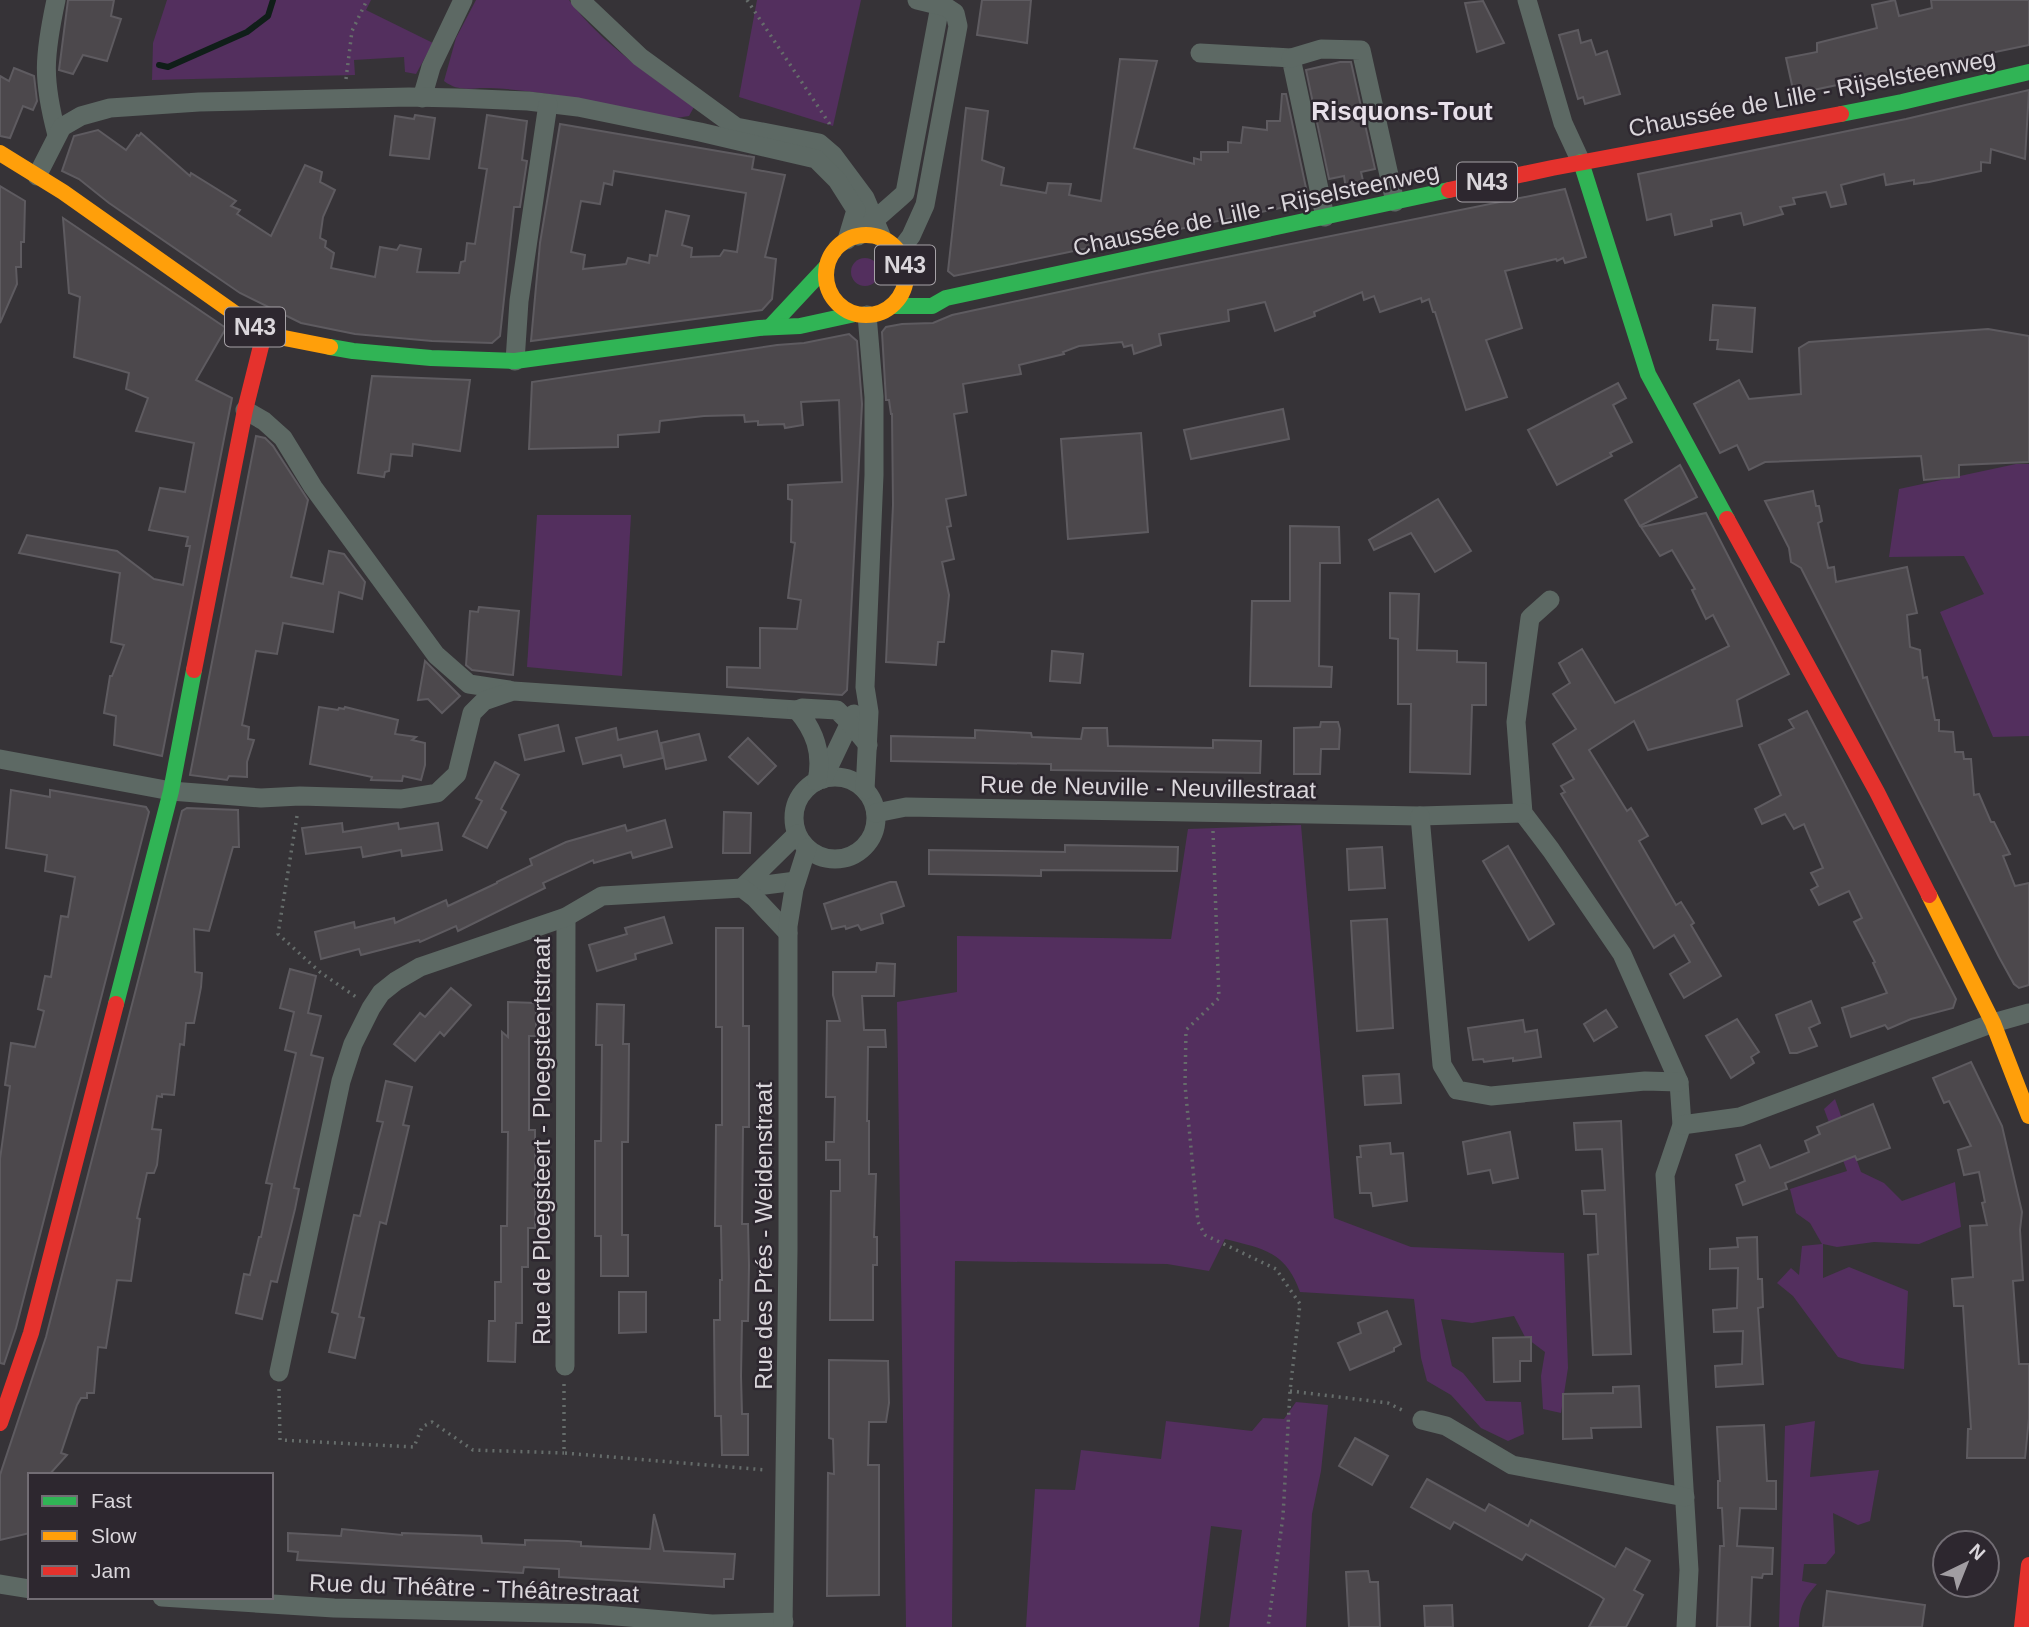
<svg xmlns="http://www.w3.org/2000/svg" width="2029" height="1627" viewBox="0 0 2029 1627" font-family="Arial,sans-serif">
<style>
.green{fill:#532f5e}
.lines{fill:none;stroke-linecap:round;stroke-linejoin:round}
.stream{stroke:#101e19;stroke-width:6}
.building{fill:#4c484c;stroke:#5e5b60;stroke-width:2;fill-rule:evenodd}
.path{stroke:#666d6b;stroke-width:3.5;stroke-dasharray:2 5;stroke-linecap:butt}
.street{stroke:#5d6964;stroke-width:19}
.fast{stroke:#30b455;stroke-width:16}
.slow{stroke:#ff9f0a;stroke-width:16}
.jam{stroke:#e5322d;stroke-width:16}
.labels{text-anchor:middle;dominant-baseline:central;stroke-width:5;stroke-linejoin:round;paint-order:stroke}
.shield{fill:#2d272f;stroke:#a6a2a7;stroke-width:2}
.shield-label{font-size:23px;font-weight:bold;fill:#dad6db}
.street-label{font-size:24px;fill:#dad6db;stroke:#2d272f}
.neighbourhood-label{font-size:26px;font-weight:bold;fill:#e8e0ea;stroke:#2d272f}
</style>
<rect width="100%" height="100%" fill="#363337"/>
<!-- green -->
<g class="green">
<polygon points="167,0 371,0 366,10 433,43 416,74 405,72 404,57 354,60 355,75 152,80 153,43"/>
<path d="M476,0H569C601,43 650,76 694,107L689,116L676,118C614,106 552,91 490,88C470,87 460,93 444,81L456,38Z"/>
<polygon points="757,0 861,0 833,126 739,97"/>
<circle cx="865" cy="272" r="14"/>
<polygon points="2016,464 2029,464 2029,736 1993,737 1940,612 1984,594 1964,556 1889,557 1899,489"/>
<polygon points="537,515 631,515 622,676 527,667"/>
<path d="M1301,825L1334,1218L1411,1247L1564,1253L1568,1368L1561,1413L1543,1409L1541,1376L1545,1352L1525,1337L1514,1316L1472,1323L1441,1319L1452,1366L1463,1373L1486,1401L1521,1402L1524,1434L1508,1441L1481,1428L1451,1395L1427,1381L1421,1358L1414,1299L1300,1292C1285,1251 1264,1249 1225,1239L1209,1271L1167,1264L955,1261L952,1627H906L897,1002L957,992V936L1171,939L1188,829Z"/>
<polygon points="1835,1099 1861,1172 1884,1183 1902,1201 1955,1182 1961,1227 1919,1244 1874,1242 1837,1247 1823,1244 1823,1278 1849,1267 1908,1291 1904,1369 1862,1364 1838,1357 1793,1296 1777,1283 1791,1268 1799,1275 1802,1246 1822,1244 1810,1223 1796,1213 1790,1189 1847,1171 1824,1109"/>
<polygon points="1296,1402 1328,1405 1321,1471 1312,1514 1306,1627 1229,1627 1242,1530 1211,1526 1199,1627 1026,1627 1035,1489 1075,1490 1081,1450 1161,1459 1166,1421 1252,1431 1263,1418 1284,1419"/>
<path d="M1815,1421L1810,1477L1879,1470L1870,1521L1858,1525L1833,1513L1835,1553L1826,1564H1804L1802,1581L1817,1584C1804,1599 1799,1607 1799,1627H1779L1785,1426Z"/>
</g>
<g class="lines">
<!-- stream -->
<polyline class="stream" points="159,65 168,67 247,32 268,16 273,0"/>
</g>
<!-- building -->
<g class="building">
<polygon points="68,0 114,0 111,16 121,19 107,61 83,55 73,74 59,70"/>
<polygon points="982,0 1031,0 1027,43 977,35"/>
<polygon points="1895,0 1899,16 1932,8 1931,0 2029,0 2029,45 1794,94 1786,58 1817,52 1817,43 1877,28 1872,5"/>
<polygon points="1483,1 1504,43 1477,52 1465,3"/>
<polygon points="1578,30 1581,43 1591,40 1596,55 1607,51 1620,94 1585,104 1583,97 1578,99 1559,35"/>
<polygon points="1120,59 1157,61 1134,148 1194,164 1194,158 1201,160 1201,152 1228,152 1228,142 1241,143 1243,127 1267,130 1267,121 1280,121 1282,94 1286,94 1309,202 954,276 948,271 966,108 988,111 982,160 1004,168 1001,185 1046,193 1048,183 1071,184 1069,195 1101,201"/>
<polygon points="1340,62 1351,62 1375,169 1361,172 1364,185 1346,189 1344,176 1329,179 1306,70"/>
<polygon points="14,68 34,76 37,101 33,110 23,106 10,138 0,136 0,76 9,81"/>
<polygon points="2029,90 2025,159 1991,149 1990,163 1981,162 1981,171 1929,182 1914,184 1914,180 1886,185 1884,174 1841,185 1846,204 1831,207 1826,192 1793,198 1795,204 1780,207 1783,214 1744,225 1741,213 1711,220 1712,226 1675,235 1671,214 1647,220 1638,174 1906,119"/>
<polygon points="415,115 435,118 429,159 390,155 395,116 414,119"/>
<polygon points="487,115 527,121 522,160 527,161 520,207 514,207 500,336 492,343 432,341 355,334 301,323 240,293 109,203 79,179 62,171 74,136 98,130 126,150 137,135 139,136 141,133 190,176 191,173 236,201 231,206 240,210 237,214 271,236 305,165 322,172 320,182 335,190 323,217 320,238 326,241 325,247 334,253 331,268 375,277 380,247 397,250 400,245 421,249 417,272 459,273 461,262 465,261 467,243 475,244 487,169 479,168"/>
<path d="M560,124L747,156L754,157L752,169L785,175L765,257L776,259L772,299L762,310L531,341L540,243ZM614,171L746,193L737,252L724,250L720,256L691,257L692,248L682,245L689,216L666,211L657,256L650,255L649,263L628,258L626,264L583,269L585,255L571,252L581,201L600,204L604,183L612,185Z"/>
<polygon points="0,186 25,201 24,242 21,242 21,267 16,267 17,284 0,323"/>
<polygon points="1565,189 1586,257 1565,263 1563,258 1557,261 1556,259 1505,271 1522,328 1486,340 1507,397 1466,410 1435,312 1433,312 1429,299 1422,302 1421,298 1380,312 1374,296 1364,300 1362,292 1314,312 1315,316 1275,331 1265,302 1228,310 1229,321 1159,334 1161,345 1134,354 1132,345 1124,347 1122,342 1079,346 1063,352 1064,354 1019,365 1021,374 963,384 967,412 954,414 966,495 946,499 951,526 947,527 954,559 942,562 949,595 944,642 938,642 936,665 886,662 893,505 892,414 891,414 889,400 886,400 882,332 886,327 902,324 933,323 952,315 1147,273"/>
<polygon points="63,218 226,328 196,380 232,398 162,756 114,745 116,716 104,713 110,676 112,676 124,645 111,642 120,573 19,553 27,535 117,551 154,579 183,585 190,546 186,546 188,537 149,530 160,488 185,492 194,443 136,431 148,398 126,389 129,373 74,357 80,297 69,293"/>
<polygon points="1713,305 1755,308 1752,352 1717,349 1718,340 1710,340"/>
<polygon points="1988,329 2029,336 2029,462 1959,465 1959,477 1924,480 1921,456 1765,462 1749,470 1737,445 1720,453 1694,404 1739,380 1749,399 1801,394 1799,348 1809,342"/>
<polygon points="849,334 857,341 862,404 847,690 842,695 727,687 727,667 760,668 760,628 797,629 801,600 788,598 795,543 791,542 792,500 788,499 788,485 842,482 839,400 801,402 803,425 785,428 784,424 758,425 758,421 745,422 744,415 704,416 660,421 659,432 618,435 618,447 529,449 532,382 777,345 804,343"/>
<polygon points="372,376 470,380 460,451 413,444 412,456 391,454 389,471 385,472 384,477 358,473"/>
<polygon points="1618,383 1626,398 1613,405 1632,442 1610,453 1612,456 1557,485 1528,430"/>
<polygon points="1283,409 1289,439 1191,459 1184,430"/>
<polygon points="1141,433 1148,532 1068,539 1061,439"/>
<polygon points="256,436 265,438 273,446 308,500 291,577 323,584 329,551 344,554 365,582 362,599 339,592 333,632 283,623 277,654 256,651 242,725 249,727 248,739 254,740 247,762 247,777 229,776 227,780 190,775"/>
<polygon points="1680,465 1697,497 1640,526 1625,500"/>
<polygon points="1813,491 1816,506 1819,506 1822,521 1818,523 1828,568 1834,567 1836,582 1907,567 1917,613 1907,615 1910,647 1920,650 1923,678 1927,677 1935,720 1939,720 1939,731 1953,732 1955,752 1963,752 1964,759 1971,759 1974,795 1979,794 1991,822 1994,822 2010,854 2003,856 2015,886 2029,883 2029,985 2019,988 2014,984 1999,957 1801,568 1791,562 1789,548 1765,501"/>
<polygon points="1438,499 1471,551 1435,572 1411,533 1374,550 1369,540"/>
<polygon points="1706,513 1789,674 1737,700 1742,726 1648,750 1634,721 1589,750 1627,811 1631,808 1648,836 1639,841 1676,905 1681,902 1694,923 1691,925 1721,976 1684,998 1670,974 1690,962 1674,935 1654,948 1561,794 1565,792 1561,786 1574,779 1553,744 1576,729 1553,694 1570,683 1559,663 1582,649 1615,703 1729,646 1713,615 1706,619 1692,590 1695,589 1672,550 1660,556 1641,527"/>
<polygon points="1290,526 1339,527 1340,563 1320,563 1319,666 1332,667 1331,687 1250,686 1252,601 1290,601"/>
<polygon points="1390,593 1419,594 1417,650 1457,651 1457,662 1486,663 1486,705 1472,705 1470,774 1410,772 1411,704 1398,704 1398,639 1390,638"/>
<polygon points="479,607 519,611 513,675 472,670 466,665 470,611 478,612"/>
<polygon points="1052,651 1083,654 1080,683 1050,681"/>
<polygon points="425,661 460,696 442,713 428,699 418,700"/>
<polygon points="319,707 338,710 339,708 344,709 345,707 398,720 395,734 416,737 412,740 425,743 425,765 421,780 403,776 402,781 371,780 372,777 310,764"/>
<polygon points="1807,711 1956,999 1953,1008 1911,1019 1888,1029 1885,1025 1851,1037 1842,1008 1887,993 1873,963 1875,962 1854,922 1862,918 1849,891 1819,905 1811,890 1818,886 1811,873 1823,868 1804,824 1794,829 1785,814 1762,824 1755,809 1781,795 1759,745 1794,728 1789,720"/>
<polygon points="1321,722 1338,722 1340,729 1339,749 1321,749 1320,774 1294,774 1294,728 1320,727"/>
<polygon points="558,725 564,751 525,760 519,735"/>
<polygon points="616,728 618,740 657,731 663,758 624,767 621,755 583,764 576,738"/>
<polygon points="1083,728 1107,728 1108,746 1213,748 1213,740 1261,741 1260,773 1051,770 1051,764 891,761 891,736 975,738 975,730 1031,733 1032,737 1081,739"/>
<polygon points="699,734 706,760 666,769 661,743"/>
<polygon points="748,738 776,766 758,784 729,757"/>
<polygon points="495,762 519,775 501,809 506,812 487,848 463,836 482,801 476,798"/>
<polygon points="11,790 50,797 50,790 146,807 149,812 16,1328 4,1364 0,1363 0,1159 10,1086 5,1085 11,1043 35,1047 44,1011 38,1009 45,976 51,977 61,916 68,917 75,877 45,871 47,855 6,848"/>
<polygon points="187,808 238,810 239,847 233,847 209,931 194,929 195,972 202,973 201,987 194,1023 186,1023 184,1045 180,1044 174,1095 162,1094 162,1097 157,1096 152,1129 161,1130 157,1165 154,1173 147,1173 137,1218 140,1219 131,1281 117,1280 106,1348 98,1347 94,1393 87,1393 87,1398 81,1398 77,1405 61,1453 67,1455 49,1475 30,1475 30,1533 0,1540 0,1475 46,1337 182,811"/>
<polygon points="724,812 751,813 750,853 723,853"/>
<polygon points="665,820 672,847 633,858 631,852 594,863 593,860 543,883 545,888 458,931 456,926 420,942 419,940 361,955 359,949 321,959 315,932 354,922 355,928 394,918 395,923 446,900 448,906 497,883 497,882 532,865 530,859 566,842 625,825 627,831"/>
<polygon points="342,823 343,832 398,823 399,829 438,823 442,850 402,856 401,850 363,857 361,847 306,854 302,828"/>
<polygon points="1065,845 1178,847 1177,871 1041,870 1041,876 929,874 929,850 1065,852"/>
<polygon points="1508,846 1554,924 1529,940 1483,861"/>
<polygon points="1382,847 1385,888 1349,890 1347,849"/>
<polygon points="890,882 896,882 904,906 881,914 883,923 861,930 858,925 846,929 845,926 832,929 824,904"/>
<polygon points="664,917 672,943 635,954 636,959 597,971 589,945 627,934 625,928"/>
<polygon points="1387,919 1393,1028 1357,1031 1351,921"/>
<polygon points="716,928 743,928 743,1026 749,1026 749,1127 743,1127 742,1224 748,1224 749,1265 748,1321 742,1321 741,1376 742,1414 748,1414 748,1455 722,1455 721,1416 715,1416 714,1320 720,1320 720,1280 722,1280 721,1226 715,1226 716,1125 722,1125 722,1027 716,1027"/>
<polygon points="877,963 895,964 894,996 862,996 864,1030 885,1030 886,1047 868,1047 867,1121 869,1121 869,1174 876,1174 874,1237 877,1237 877,1265 873,1265 873,1320 830,1320 831,1191 840,1191 840,1160 826,1160 826,1142 834,1142 835,1097 826,1097 827,1021 840,1021 833,995 833,972 876,972"/>
<polygon points="290,969 316,976 308,1013 321,1016 311,1055 323,1058 294,1188 299,1189 295,1209 277,1282 271,1281 262,1319 236,1313 244,1274 250,1275 259,1237 261,1237 272,1184 266,1183 296,1053 285,1050 294,1012 280,1008"/>
<polygon points="451,988 471,1005 444,1036 440,1032 415,1061 394,1044 420,1013 425,1017"/>
<polygon points="1811,1001 1820,1023 1809,1028 1817,1046 1797,1053 1790,1053 1776,1015"/>
<polygon points="508,1002 536,1003 536,1036 529,1036 529,1130 535,1130 535,1228 528,1228 528,1267 522,1267 522,1323 516,1323 515,1362 488,1361 489,1321 495,1321 495,1282 501,1282 501,1226 507,1226 508,1132 502,1132 502,1032 508,1037"/>
<polygon points="597,1004 624,1005 623,1044 629,1044 628,1142 622,1142 622,1235 628,1235 628,1276 601,1276 601,1236 595,1236 595,1141 601,1141 602,1045 596,1045"/>
<polygon points="1606,1010 1617,1027 1594,1041 1584,1024"/>
<polygon points="1737,1019 1759,1052 1751,1057 1754,1063 1731,1078 1706,1036"/>
<polygon points="1523,1020 1525,1032 1537,1030 1541,1057 1513,1061 1513,1058 1484,1062 1483,1059 1473,1060 1468,1028"/>
<polygon points="1971,1062 2002,1126 2022,1212 2020,1230 2023,1280 2013,1281 2019,1364 2029,1364 2029,1418 2025,1458 1967,1458 1968,1429 1971,1429 1963,1306 1954,1306 1952,1279 1973,1277 1970,1226 1987,1225 1982,1203 1985,1202 1979,1172 1964,1175 1958,1150 1971,1146 1949,1101 1944,1103 1933,1078"/>
<polygon points="1399,1074 1401,1103 1365,1105 1363,1076"/>
<polygon points="386,1081 412,1087 403,1125 409,1126 386,1224 380,1222 359,1317 364,1318 355,1358 329,1352 338,1314 332,1312 354,1215 360,1216 378,1141 383,1122 377,1121"/>
<polygon points="1873,1104 1890,1148 1857,1160 1855,1156 1785,1183 1787,1189 1743,1205 1736,1185 1745,1181 1736,1155 1760,1145 1770,1168 1809,1152 1805,1141 1820,1134 1817,1127"/>
<polygon points="1621,1121 1631,1354 1593,1355 1588,1255 1598,1254 1596,1214 1584,1214 1582,1191 1605,1190 1602,1149 1576,1150 1574,1123"/>
<polygon points="1510,1132 1518,1178 1493,1183 1490,1170 1468,1174 1463,1142"/>
<polygon points="1390,1143 1391,1154 1403,1153 1407,1201 1373,1206 1371,1193 1360,1193 1357,1157 1361,1157 1360,1146"/>
<polygon points="1757,1237 1758,1279 1762,1279 1763,1307 1758,1308 1763,1384 1716,1387 1715,1366 1742,1364 1743,1331 1714,1332 1713,1310 1737,1308 1738,1268 1710,1269 1710,1249 1738,1247 1737,1238"/>
<polygon points="619,1292 646,1292 646,1332 619,1333"/>
<polygon points="1387,1311 1401,1344 1394,1348 1394,1351 1350,1370 1338,1343 1361,1333 1358,1323"/>
<polygon points="1531,1337 1531,1361 1520,1361 1520,1381 1494,1382 1493,1338"/>
<polygon points="829,1360 888,1361 889,1403 886,1422 869,1422 868,1465 879,1465 879,1595 827,1596 828,1473 834,1474 833,1439 829,1438"/>
<polygon points="1639,1386 1641,1427 1591,1428 1592,1438 1563,1439 1563,1394 1613,1393 1613,1387"/>
<polygon points="1764,1425 1767,1481 1776,1481 1776,1509 1740,1508 1737,1546 1773,1548 1772,1574 1763,1574 1762,1578 1752,1577 1750,1627 1717,1627 1720,1546 1724,1546 1722,1508 1718,1508 1718,1481 1720,1481 1717,1427"/>
<polygon points="1355,1438 1388,1456 1372,1485 1339,1466"/>
<polygon points="1427,1479 1485,1511 1489,1504 1528,1526 1531,1520 1615,1567 1626,1548 1650,1561 1634,1590 1643,1595 1626,1627 1589,1627 1604,1599 1600,1596 1526,1554 1522,1560 1454,1522 1450,1529 1411,1507"/>
<polygon points="654,1514 664,1551 735,1554 733,1579 724,1579 724,1587 559,1577 559,1569 524,1567 523,1573 297,1560 298,1552 288,1551 288,1533 341,1536 342,1529 402,1535 402,1533 481,1536 482,1543 525,1545 525,1540 568,1541 581,1542 581,1546 650,1549"/>
<polygon points="1368,1571 1370,1582 1378,1582 1380,1627 1349,1627 1346,1572"/>
<polygon points="1827,1591 1925,1605 1922,1627 1823,1627"/>
<polygon points="1452,1605 1453,1627 1425,1627 1424,1606"/>
</g>
<g class="lines">
<!-- path -->
<g class="path">
<polyline points="747,0 829,123 830,127"/>
<polyline points="346,79 352,31 367,0"/>
<polyline points="297,816 278,934 320,972 356,997"/>
<polyline points="1213,831 1219,998 1186,1030 1185,1085 1198,1222 1205,1235 1276,1269 1300,1304 1290,1391 1283,1516 1268,1627"/>
<polyline points="564,1384 564,1453 766,1470"/>
<polyline points="279,1389 280,1440 414,1447 422,1427 432,1422 473,1450 564,1453"/>
<polyline points="1290,1391 1388,1403 1404,1411"/>
</g>
<!-- street -->
<g class="street">
<path d="M56,0C44,56 42,79 57,135"/>
<polyline points="580,0 640,57 736,127 819,143 833,155 865,198 882,238"/>
<polyline points="1527,0 1563,123 1581,162"/>
<polyline points="1200,53 1291,58 1325,217"/>
<polyline points="1291,58 1321,49 1361,50 1395,202"/>
<polyline points="422,98 431,67 463,0"/>
<polyline points="37,176 62,127 81,116 110,108 199,102 409,97 457,98 528,101 578,107 700,132 816,159 837,180 856,210 847,240"/>
<path d="M858,236C873,220 889,208 905,193L940,6"/>
<polyline points="899,252 911,236 925,205 958,26 955,13 946,7 917,0"/>
<polyline points="515,361 519,301 548,104"/>
<polyline points="245,410 264,421 283,438 313,487 436,655 469,684 509,690"/>
<polyline points="1550,600 1530,618 1516,722 1523,813 1551,850 1622,954 1679,1082 1682,1125 1665,1175 1689,1570 1686,1627"/>
<polyline points="0,759 171,791 261,798 300,796 401,799 437,793 457,774 472,713 484,701 513,691 797,710"/>
<circle cx="835" cy="818" r="41"/>
<polyline points="823,779 854,714"/>
<path d="M817,781C823,753 815,731 797,710L802,708L837,710L850,723L868,745"/>
<polyline points="865,790 869,712 865,687 874,475 874,397 867,315"/>
<polyline points="876,813 906,807 1420,816 1523,813"/>
<polyline points="1420,816 1442,1065 1457,1090 1491,1096 1645,1081 1679,1082"/>
<polyline points="796,881 742,888 797,834"/>
<polyline points="1682,1125 1740,1117 1993,1023 2029,1013"/>
<polyline points="565,1366 566,917"/>
<polyline points="279,1372 341,1081 353,1044 371,1008 381,993 396,981 420,967 566,917 602,896 742,888 755,898 788,933"/>
<polyline points="1422,1420 1446,1426 1512,1465 1685,1497"/>
<polyline points="0,1584 30,1589"/>
<polyline points="162,1597 334,1608 592,1614 712,1624 784,1622"/>
<polyline points="783,1627 788,1250 788,926 794,889 807,848"/>
</g>
<!-- fast -->
<g class="fast">
<polyline points="1841,114 1902,102 2029,72"/>
<polyline points="1581,162 1648,374 1727,519"/>
<polyline points="892,306 932,306 946,298 1449,190"/>
<polyline points="770,327 827,266"/>
<polyline points="330,347 353,351 431,358 515,361 759,328 800,326 855,314"/>
<polyline points="116,1004 171,791 194,670"/>
</g>
<!-- slow -->
<g class="slow">
<polyline points="0,153 63,192 264,334 330,347"/>
<circle cx="866" cy="275" r="40"/>
<polyline points="1929,895 1993,1023 2029,1116"/>
</g>
<!-- jam -->
<g class="jam">
<polyline points="1449,190 1552,168 1841,114"/>
<polyline points="1727,519 1877,792 1929,895"/>
<polyline points="194,670 245,410 264,334"/>
<polyline points="0,1423 31,1333 116,1004"/>
<polyline points="2022,1627 2029,1565"/>
</g>
</g>
<g class="labels">
<!-- shield labels -->
<g class="shield">
<rect x="1457" y="162.5" width="60" height="39" rx="5"/>
<rect x="875" y="245.5" width="60" height="39" rx="5"/>
<rect x="225" y="307.5" width="60" height="39" rx="5"/>
</g>
<g class="shield-label">
<text x="1487" y="182">N43</text>
<text x="905" y="265">N43</text>
<text x="255" y="327">N43</text>
</g>
<!-- street labels -->
<g class="street-label">
<text transform="translate(1812 93) rotate(-11)">Chaussée de Lille - Rijselsteenweg</text>
<text transform="translate(1256 209) rotate(-12)">Chaussée de Lille - Rijselsteenweg</text>
<text transform="translate(1148 787) rotate(1)">Rue de Neuville - Neuvillestraat</text>
<text transform="translate(541 1141) rotate(-90)">Rue de Ploegsteert - Ploegsteertstraat</text>
<text transform="translate(763 1236) rotate(-90)">Rue des Prés - Weidenstraat</text>
<text transform="translate(474 1588) rotate(2)">Rue du Théâtre - Théâtrestraat</text>
</g>
<!-- neighbourhood labels -->
<g class="neighbourhood-label">
<text x="1402" y="111">Risquons-Tout</text>
</g>
</g>
<!-- legend -->
<rect x="28" y="1473" width="245" height="126" fill="#2d272f" stroke="#726d74" stroke-width="2"/>
<rect x="42" y="1496" width="35" height="10" fill="#30b455" stroke="#726d74" stroke-width="2"/>
<text x="91" y="1508" font-size="21" fill="#dad6db">Fast</text>
<rect x="42" y="1531" width="35" height="10" fill="#ff9f0a" stroke="#726d74" stroke-width="2"/>
<text x="91" y="1543" font-size="21" fill="#dad6db">Slow</text>
<rect x="42" y="1566" width="35" height="10" fill="#e5322d" stroke="#726d74" stroke-width="2"/>
<text x="91" y="1578" font-size="21" fill="#dad6db">Jam</text>
<!-- north arrow -->
<g transform="translate(1966 1564) rotate(43)"><circle r="33" fill="#2d272f" stroke="#726d74" stroke-width="2"/>
<path d="M0-5L12 26L0 18L-12 26Z" fill="#a19da2"/>
<text y="-10" font-size="19" font-weight="bold" text-anchor="middle" fill="#dad6db">N</text>
</g>
</svg>
